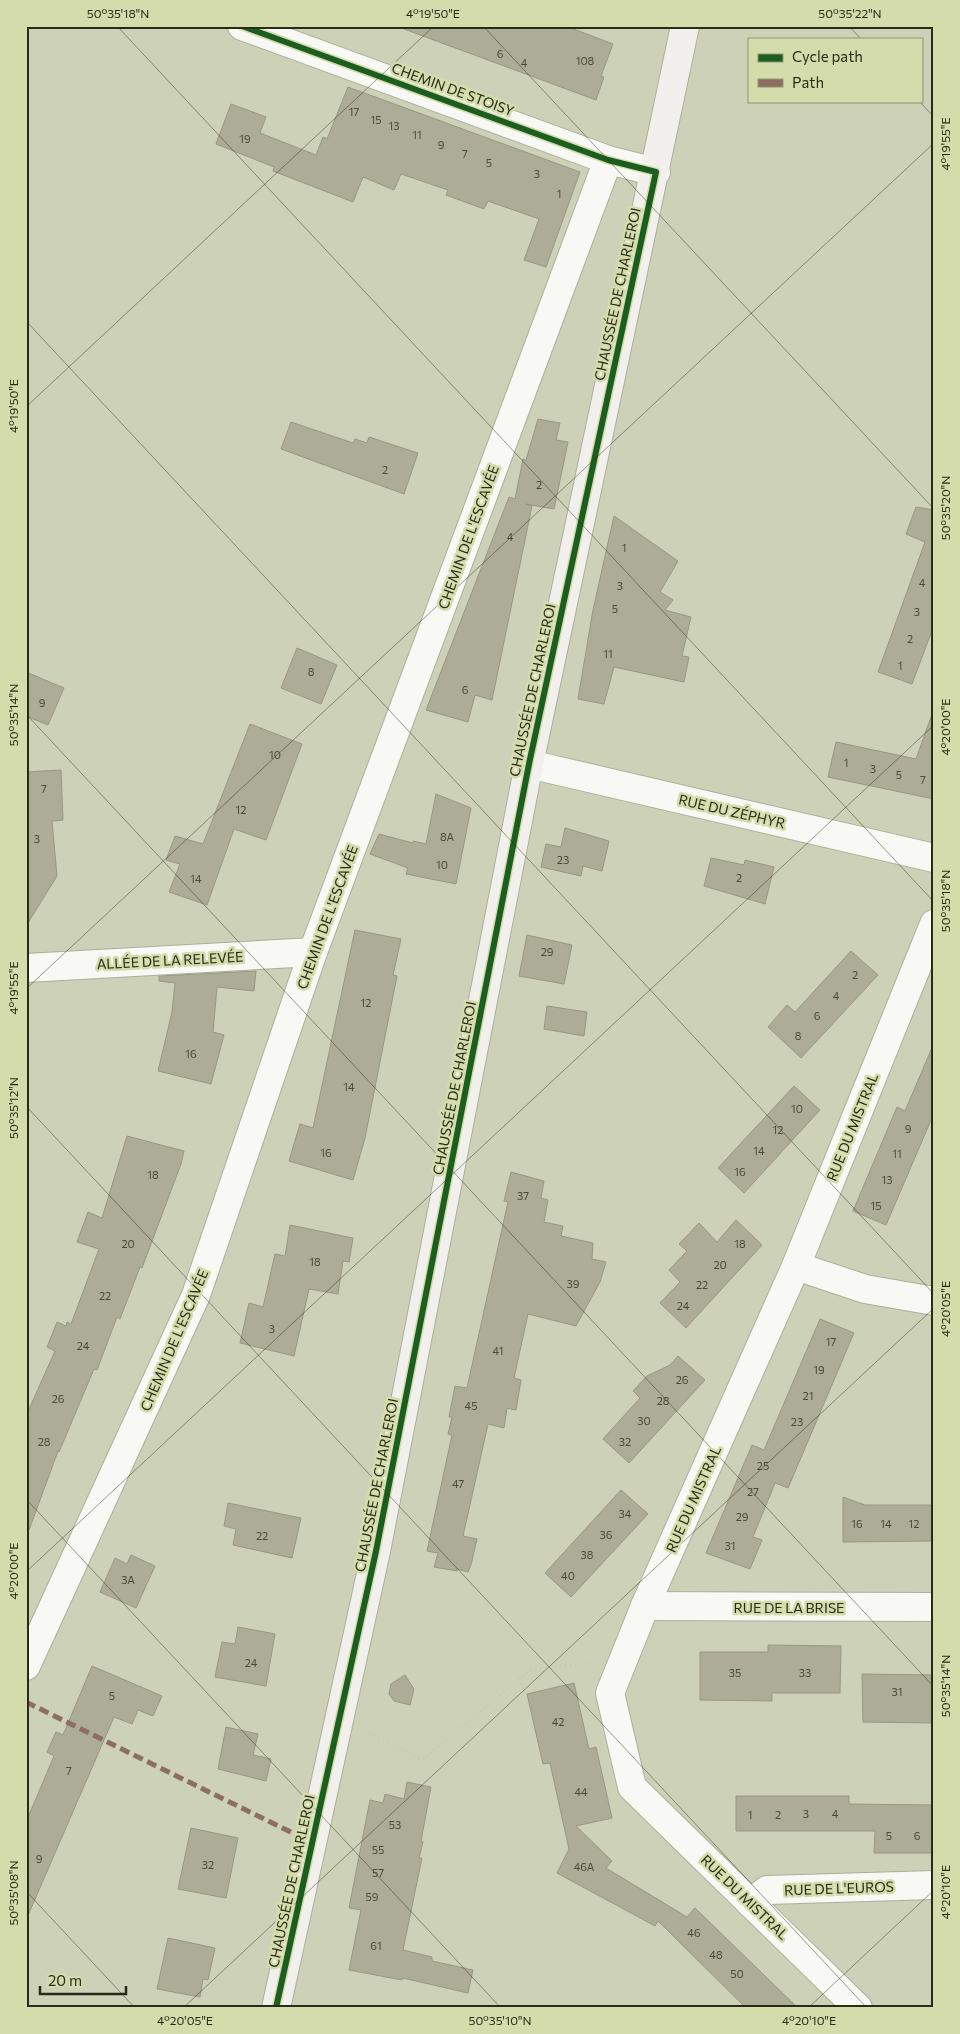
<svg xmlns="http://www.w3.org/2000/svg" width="960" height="2034" viewBox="0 0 960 2034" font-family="Commissioner,sans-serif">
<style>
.building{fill:#acac97;stroke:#989783}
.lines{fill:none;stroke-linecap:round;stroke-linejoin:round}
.minor-casing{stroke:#acaf9a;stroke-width:30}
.secondary-casing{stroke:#acaf9a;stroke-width:30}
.path{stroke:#c7c8c0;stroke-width:3;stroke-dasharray:1 4;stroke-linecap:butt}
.minor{stroke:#f8f8f4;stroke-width:28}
.secondary{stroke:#f2f0ed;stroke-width:28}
.quiet{stroke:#8d6e63;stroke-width:5;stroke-dasharray:10 5;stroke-linecap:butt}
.cycleway-casing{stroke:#d4dcac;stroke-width:9}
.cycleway{stroke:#1b5e20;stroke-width:6}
.ticks{fill:none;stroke:#282b18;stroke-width:1;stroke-opacity:0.45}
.labels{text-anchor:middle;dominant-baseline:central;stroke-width:5;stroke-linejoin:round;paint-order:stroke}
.number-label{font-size:11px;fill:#494b38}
.street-label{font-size:14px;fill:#282b18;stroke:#d4dcac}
.neatline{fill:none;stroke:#282b18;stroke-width:2}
.ticks-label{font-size:12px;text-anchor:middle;fill:#282b18}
</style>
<rect width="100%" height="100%" fill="#cdd1b7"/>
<!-- building -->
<g class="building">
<polygon points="404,26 566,26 613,44 601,76 604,77 596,100 404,29"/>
<polygon points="348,87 580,172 546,267 524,260 539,219 488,201 484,209 446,195 448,190 401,174 394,190 363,177 353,202 273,171 274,167 216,144 231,104 266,117 260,133 316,155 323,137 327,139"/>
<polygon points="538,419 560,423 556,440 568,442 554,509 526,504 532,506 492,700 475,695 468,722 426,710 509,497 515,499 523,459 526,460"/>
<polygon points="291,422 353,443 355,439 367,443 369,437 418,453 404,494 281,449"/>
<polygon points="916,507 934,510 934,625 912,684 878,672 925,542 906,534"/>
<polygon points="614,516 678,561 660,592 673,600 665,610 691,617 682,656 689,657 684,682 614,667 604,704 578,699 593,610"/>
<polygon points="297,648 337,665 321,704 281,688"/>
<polygon points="26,672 64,688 48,725 26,716"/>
<polygon points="931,717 934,718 934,799 828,777 836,742 916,759"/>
<polygon points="250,724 302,744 266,840 234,829 207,905 169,892 180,864 166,860 175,836 203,844"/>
<polygon points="61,770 63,820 52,821 57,876 26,926 26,772"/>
<polygon points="436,794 471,808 456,884 406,874 408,868 370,854 379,834 413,843 413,841 426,844"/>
<polygon points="565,828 609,841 602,871 583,866 581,876 541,867 546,844 561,847"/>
<polygon points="711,858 744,865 745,860 774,867 765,904 704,886"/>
<polygon points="355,930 401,939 393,975 397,976 365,1138 353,1180 289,1161 300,1124 313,1128"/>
<polygon points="527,935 572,945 564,984 519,976"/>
<polygon points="851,951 878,975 801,1058 768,1027 787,1005 795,1012"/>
<polygon points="256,971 254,991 217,987 213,1032 224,1035 211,1084 158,1071 172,1012 175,983 159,981 159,976"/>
<polygon points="547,1006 587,1012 584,1036 544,1029"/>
<polygon points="934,1043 934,1113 886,1225 853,1211 897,1107 905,1111"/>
<polygon points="794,1086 820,1110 744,1193 718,1168"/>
<polygon points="127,1136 184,1151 181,1164 142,1268 140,1267 120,1319 117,1317 97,1370 94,1369 59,1452 58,1451 29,1530 26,1530 26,1416 55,1351 47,1347 57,1322 66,1326 67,1322 71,1324 99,1249 77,1242 88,1212 102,1218"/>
<polygon points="511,1172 544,1181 541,1198 548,1200 544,1222 563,1226 561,1236 593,1243 592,1259 606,1262 600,1282 576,1326 528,1314 514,1378 521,1380 516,1410 507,1408 504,1428 488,1424 463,1536 477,1539 471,1565 468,1572 457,1569 457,1571 434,1567 438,1553 427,1551 452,1435 448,1434 452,1417 449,1417 455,1386 467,1388 508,1202 504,1201"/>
<polygon points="736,1220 762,1245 686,1328 660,1303 680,1282 669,1270 687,1251 679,1244 699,1223 717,1242"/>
<polygon points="290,1225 353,1238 349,1262 343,1261 338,1294 309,1289 294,1356 240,1343 249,1303 263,1307 275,1254 285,1256"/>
<polygon points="820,1319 854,1333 788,1488 775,1483 753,1537 762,1540 750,1569 706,1553 752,1445 764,1450"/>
<polygon points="678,1356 705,1380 629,1463 603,1439 640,1398 633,1391 647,1376 670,1365"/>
<polygon points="621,1490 648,1514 571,1597 545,1573"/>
<polygon points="843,1497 865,1505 934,1505 934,1541 843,1542"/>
<polygon points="228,1503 301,1518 292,1558 233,1545 236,1529 224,1526"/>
<polygon points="131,1555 155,1566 136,1608 100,1592 115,1558 127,1564"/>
<polygon points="238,1627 275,1634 266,1686 215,1677 222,1642 235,1644"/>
<polygon points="768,1645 841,1646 840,1693 772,1693 772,1701 700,1700 700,1652 768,1652"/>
<polygon points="92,1666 162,1696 153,1716 138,1710 132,1724 114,1717 26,1920 26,1822 54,1756 47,1752 56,1732 63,1735"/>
<polygon points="862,1674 934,1675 934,1723 863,1722"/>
<polygon points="405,1675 414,1689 410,1705 394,1701 389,1694 391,1684"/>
<polygon points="574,1683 589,1749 596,1747 612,1818 576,1826 612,1861 606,1868 687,1917 695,1908 798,2008 746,2008 658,1921 655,1926 557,1873 569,1849 550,1763 543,1764 527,1694"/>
<polygon points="226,1727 258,1734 253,1755 271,1759 266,1781 218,1769"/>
<polygon points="407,1782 431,1787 421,1841 423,1842 419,1858 422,1858 403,1950 432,1957 432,1961 473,1970 468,1993 403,1978 402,1980 349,1970 361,1910 349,1908 370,1800 383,1803 385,1794 404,1799"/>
<polygon points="736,1796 849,1796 849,1804 934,1805 934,1853 874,1853 875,1831 736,1831"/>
<polygon points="191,1828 238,1838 226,1898 178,1889"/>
<polygon points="168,1938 215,1948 208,1980 203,1979 200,1997 157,1989"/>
</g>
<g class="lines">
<!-- minor casing -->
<g class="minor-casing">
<g id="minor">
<polyline points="242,26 608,160 656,172"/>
<polyline points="529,764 934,858"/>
<polyline points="26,968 313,952"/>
<polyline points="796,1266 865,1289 934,1301"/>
<polyline points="645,1606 934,1607"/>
<polyline points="26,1666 196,1295 313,952 608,160"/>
<polyline points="750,1903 767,1890 934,1885"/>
<polyline points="858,2008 632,1787 610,1693 645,1606 796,1266 934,924"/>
</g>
</g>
<!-- secondary casing -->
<g class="secondary-casing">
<polyline id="secondary" points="276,2008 376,1551 529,764 685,26"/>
</g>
<!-- path -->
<polyline class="path" points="365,1731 422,1760 530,1670 591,1663"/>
<!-- minor -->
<use href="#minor" class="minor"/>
<!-- secondary -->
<use href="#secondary" class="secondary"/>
<!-- quiet -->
<polyline class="quiet" points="26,1702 311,1842"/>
<!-- cycleway casing -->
<g class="cycleway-casing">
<polyline id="cycleway" points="242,26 608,160 656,172 529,764 376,1551 276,2008"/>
</g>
<!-- cycleway -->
<use href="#cycleway" class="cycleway"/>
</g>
<!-- ticks -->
<path class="ticks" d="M117,26L934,902M483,26L934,509M849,26L861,39M919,101L934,117M26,321L934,1294M26,407L434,26M26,714L934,1687M26,989L934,143M26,1106L867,2008M26,1499L501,2008M26,1572L934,725M26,1891L135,2008M183,2008L934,1308M808,2008L934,1890"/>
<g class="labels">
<!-- number labels -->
<g class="number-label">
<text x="500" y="53">6</text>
<text x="585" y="60">108</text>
<text x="524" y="62">4</text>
<text x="354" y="111">17</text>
<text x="376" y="119">15</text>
<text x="394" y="125">13</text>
<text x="417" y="134">11</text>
<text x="245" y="138">19</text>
<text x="441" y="144">9</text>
<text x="465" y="153">7</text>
<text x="489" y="162">5</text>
<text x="537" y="173">3</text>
<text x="559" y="193">1</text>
<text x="385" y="469">2</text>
<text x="539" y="484">2</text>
<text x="510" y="536">4</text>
<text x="624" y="547">1</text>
<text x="922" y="582">4</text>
<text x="620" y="585">3</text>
<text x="615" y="608">5</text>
<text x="917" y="611">3</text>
<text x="910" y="638">2</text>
<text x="608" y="653">11</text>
<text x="900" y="665">1</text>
<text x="311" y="671">8</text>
<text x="465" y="689">6</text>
<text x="42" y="702">9</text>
<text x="275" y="754">10</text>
<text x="846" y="762">1</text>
<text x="873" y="768">3</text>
<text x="899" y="774">5</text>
<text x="923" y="779">7</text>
<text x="44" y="788">7</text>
<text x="241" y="809">12</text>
<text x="447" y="836">8A</text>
<text x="37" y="838">3</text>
<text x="563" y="859">23</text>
<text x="442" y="864">10</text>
<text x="739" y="877">2</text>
<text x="196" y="878">14</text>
<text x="547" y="951">29</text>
<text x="855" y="974">2</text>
<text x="836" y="995">4</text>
<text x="366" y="1002">12</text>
<text x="817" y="1015">6</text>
<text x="798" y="1035">8</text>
<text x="191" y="1053">16</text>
<text x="349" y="1086">14</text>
<text x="797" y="1108">10</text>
<text x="908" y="1128">9</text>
<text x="778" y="1129">12</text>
<text x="759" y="1150">14</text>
<text x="326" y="1152">16</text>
<text x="897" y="1153">11</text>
<text x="740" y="1171">16</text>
<text x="153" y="1174">18</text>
<text x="887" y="1179">13</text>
<text x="523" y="1195">37</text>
<text x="876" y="1205">15</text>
<text x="128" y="1243">20</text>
<text x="740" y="1243">18</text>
<text x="315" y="1261">18</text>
<text x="720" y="1264">20</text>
<text x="573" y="1283">39</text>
<text x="702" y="1284">22</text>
<text x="105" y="1295">22</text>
<text x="683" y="1305">24</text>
<text x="272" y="1328">3</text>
<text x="831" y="1341">17</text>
<text x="83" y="1345">24</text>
<text x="498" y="1350">41</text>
<text x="819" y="1369">19</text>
<text x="682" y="1379">26</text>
<text x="808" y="1395">21</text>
<text x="58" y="1398">26</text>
<text x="663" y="1400">28</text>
<text x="471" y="1405">45</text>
<text x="644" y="1420">30</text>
<text x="797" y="1421">23</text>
<text x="44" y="1441">28</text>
<text x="625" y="1441">32</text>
<text x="763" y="1465">25</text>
<text x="458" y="1483">47</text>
<text x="753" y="1491">27</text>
<text x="625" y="1513">34</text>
<text x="742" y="1516">29</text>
<text x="857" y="1523">16</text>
<text x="886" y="1523">14</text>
<text x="914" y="1523">12</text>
<text x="606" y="1534">36</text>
<text x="262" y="1535">22</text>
<text x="730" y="1545">31</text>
<text x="587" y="1554">38</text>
<text x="568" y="1575">40</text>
<text x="128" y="1579">3A</text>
<text x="251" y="1662">24</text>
<text x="735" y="1672">35</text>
<text x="805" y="1672">33</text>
<text x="897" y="1691">31</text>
<text x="112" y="1695">5</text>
<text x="558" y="1721">42</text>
<text x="69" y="1770">7</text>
<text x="581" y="1791">44</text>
<text x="806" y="1813">3</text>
<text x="835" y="1813">4</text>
<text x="750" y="1814">1</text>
<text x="778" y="1814">2</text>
<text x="395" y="1824">53</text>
<text x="889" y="1835">5</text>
<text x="917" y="1835">6</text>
<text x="378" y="1849">55</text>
<text x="39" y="1858">9</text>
<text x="208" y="1864">32</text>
<text x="584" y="1866">46A</text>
<text x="378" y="1872">57</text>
<text x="372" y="1896">59</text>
<text x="694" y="1932">46</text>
<text x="376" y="1945">61</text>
<text x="716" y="1954">48</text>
<text x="737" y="1973">50</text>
</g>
<!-- street labels -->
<g class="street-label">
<text transform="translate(453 89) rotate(20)">CHEMIN DE STOISY</text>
<text transform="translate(617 294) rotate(-78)">CHAUSSÉE DE CHARLEROI</text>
<text transform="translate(468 537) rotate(-70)">CHEMIN DE L'ESCAVÉE</text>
<text transform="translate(532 690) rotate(-78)">CHAUSSÉE DE CHARLEROI</text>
<text transform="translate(732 811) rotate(13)">RUE DU ZÉPHYR</text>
<text transform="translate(327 917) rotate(-70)">CHEMIN DE L'ESCAVÉE</text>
<text transform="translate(170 960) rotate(-3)">ALLÉE DE LA RELEVÉE</text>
<text transform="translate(454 1088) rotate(-79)">CHAUSSÉE DE CHARLEROI</text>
<text transform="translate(852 1127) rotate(-68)">RUE DU MISTRAL</text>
<text transform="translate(174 1340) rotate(-67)">CHEMIN DE L'ESCAVÉE</text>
<text transform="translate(376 1485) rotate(-79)">CHAUSSÉE DE CHARLEROI</text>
<text transform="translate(693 1499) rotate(-66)">RUE DU MISTRAL</text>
<text x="789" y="1607">RUE DE LA BRISE</text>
<text transform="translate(291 1881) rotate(-78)">CHAUSSÉE DE CHARLEROI</text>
<text transform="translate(839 1888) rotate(-2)">RUE DE L'EUROS</text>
<text transform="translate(745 1897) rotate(44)">RUE DU MISTRAL</text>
</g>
</g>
<!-- border -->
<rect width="960" height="2034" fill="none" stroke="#d4dcac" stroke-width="55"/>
<!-- legend -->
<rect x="748" y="38" width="175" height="65" fill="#d4dcac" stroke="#8f9571"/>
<rect x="758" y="54" width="25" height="8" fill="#1b5e20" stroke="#8f9571"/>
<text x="792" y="62" font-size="15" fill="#282b18">Cycle path</text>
<rect x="758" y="79" width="25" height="8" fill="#8d6e63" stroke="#8f9571"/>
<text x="792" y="88" font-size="15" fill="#282b18">Path</text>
<!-- scale -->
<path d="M40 1986v8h86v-8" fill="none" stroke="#282b18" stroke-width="2.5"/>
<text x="48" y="1986" font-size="15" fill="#282b18" stroke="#d4dcac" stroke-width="4" paint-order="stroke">20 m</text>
<rect x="28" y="28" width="904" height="1978" class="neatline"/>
<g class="ticks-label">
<text x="118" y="18">50°35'18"N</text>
<text x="433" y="18">4°19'50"E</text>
<text x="850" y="18">50°35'22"N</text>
<text transform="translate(946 144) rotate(-90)" y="4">4°19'55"E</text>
<text transform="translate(14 406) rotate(-90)" y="4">4°19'50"E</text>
<text transform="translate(946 508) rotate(-90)" y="4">50°35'20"N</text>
<text transform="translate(14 715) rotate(-90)" y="4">50°35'14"N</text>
<text transform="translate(946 727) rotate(-90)" y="4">4°20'00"E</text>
<text transform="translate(946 901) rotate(-90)" y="4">50°35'18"N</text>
<text transform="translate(14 988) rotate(-90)" y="4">4°19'55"E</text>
<text transform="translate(14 1108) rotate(-90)" y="4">50°35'12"N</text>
<text transform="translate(946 1309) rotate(-90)" y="4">4°20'05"E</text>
<text transform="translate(14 1571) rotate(-90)" y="4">4°20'00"E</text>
<text transform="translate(946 1686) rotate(-90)" y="4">50°35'14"N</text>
<text transform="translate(946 1892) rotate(-90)" y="4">4°20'10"E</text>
<text transform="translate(14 1893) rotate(-90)" y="4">50°35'08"N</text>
<text x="185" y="2025">4°20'05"E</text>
<text x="500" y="2025">50°35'10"N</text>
<text x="809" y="2025">4°20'10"E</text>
</g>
</svg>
